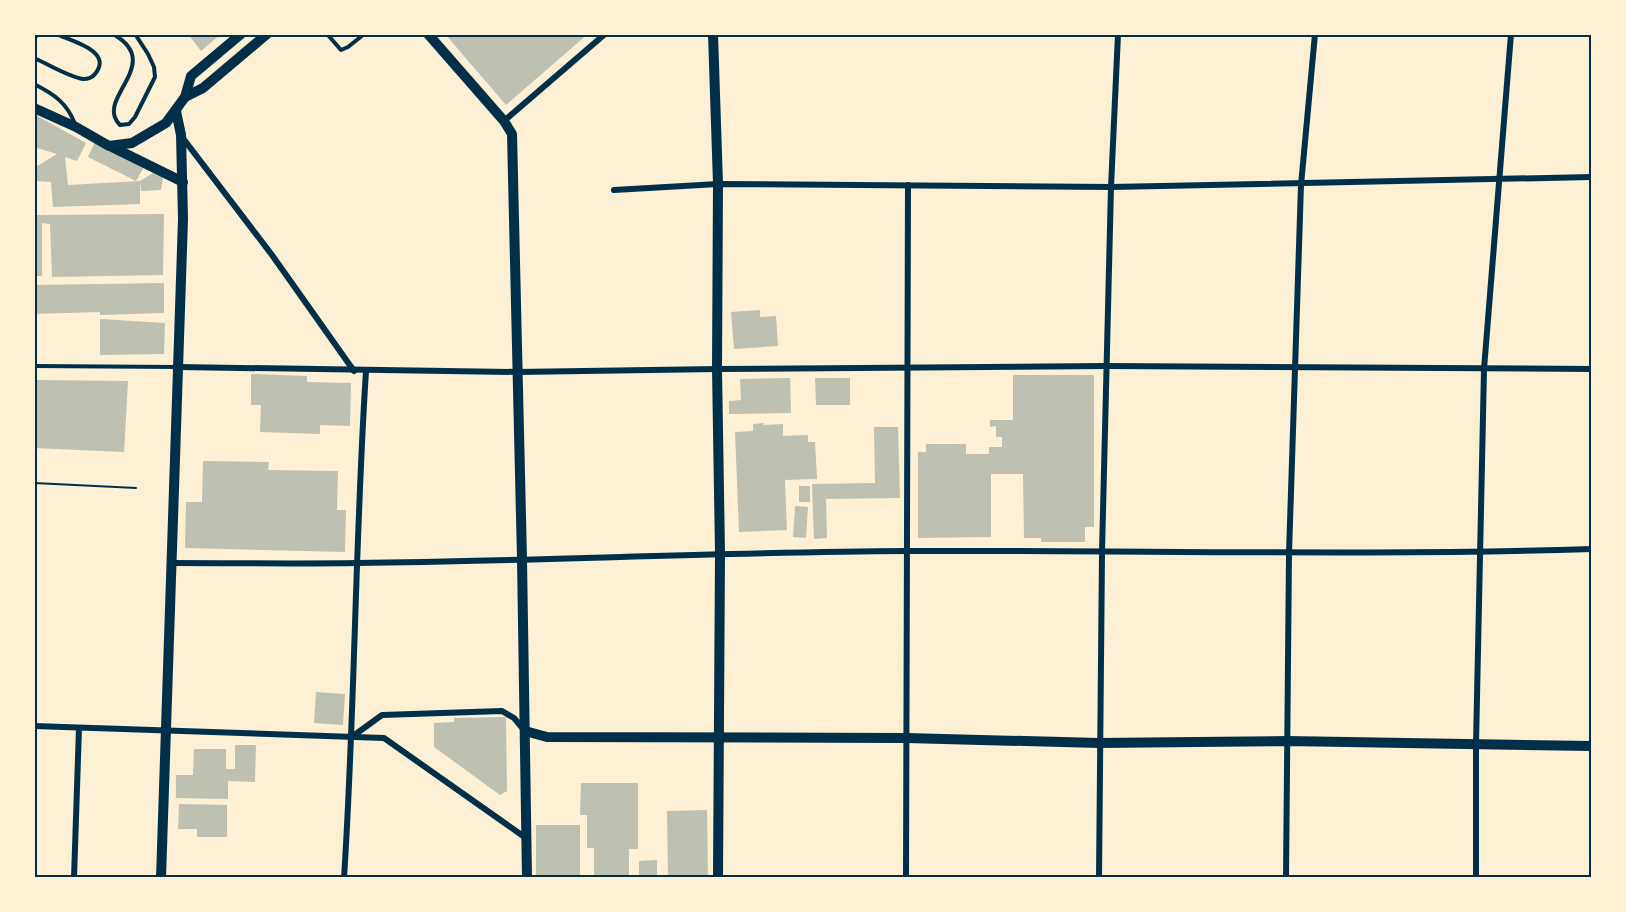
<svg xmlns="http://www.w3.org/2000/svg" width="1626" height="912" viewBox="0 0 1626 912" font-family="'Roboto Condensed',sans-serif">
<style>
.building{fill:#bec0b2}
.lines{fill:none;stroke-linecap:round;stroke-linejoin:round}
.path{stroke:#003049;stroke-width:2}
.service{stroke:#003049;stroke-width:4}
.minor{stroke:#003049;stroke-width:6}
.secondary{stroke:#003049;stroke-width:10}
.primary{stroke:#003049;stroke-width:10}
.neatline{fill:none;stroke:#003049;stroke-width:2}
</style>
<rect width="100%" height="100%" fill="#fdf0d5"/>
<!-- building -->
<g class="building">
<polygon points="188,34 221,34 201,51"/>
<polygon points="445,34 588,34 506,105"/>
<polygon points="34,114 86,143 77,161 65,157 68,185 140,181 140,204 53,207 51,182 34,181 34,168 57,154 34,147"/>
<polygon points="95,142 144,167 136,181 88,157"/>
<polygon points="153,173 163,177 161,190 141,191 140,181"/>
<polygon points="164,214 163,275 52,277 50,224 42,223 42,276 34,276 34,215"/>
<polygon points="164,283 164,313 100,315 100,312 34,314 34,285"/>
<polygon points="760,310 760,317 776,316 778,346 734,349 731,312"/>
<polygon points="100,319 165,323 164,354 100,355"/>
<polygon points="251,374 307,376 307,382 351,383 350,426 320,425 320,434 260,432 261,405 251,405"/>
<polygon points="1013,375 1094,375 1094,527 1085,527 1085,542 1041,542 1041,538 1024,538 1023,474 991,474 991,537 918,538 918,452 926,452 926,444 966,444 966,454 989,454 989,447 1002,447 1002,437 996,437 996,426 990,427 990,420 1013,420"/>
<polygon points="790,378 791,413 729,414 729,401 741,400 740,379"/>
<polygon points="815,378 850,378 850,405 816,405"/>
<polygon points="34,380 128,381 124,452 34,448"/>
<polygon points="764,423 763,425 783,424 783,436 808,435 808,442 815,442 817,479 785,480 787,530 739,532 735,432 753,431 753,424"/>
<polygon points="874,427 898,427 900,498 826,499 827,538 814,539 812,484 875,483"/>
<polygon points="203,461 269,462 268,470 338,471 337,510 346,510 345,552 185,548 186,502 202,502"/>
<rect x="799" y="486" width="11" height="16"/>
<polygon points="795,506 808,507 806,538 793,537"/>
<polygon points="316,692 345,694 343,725 314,723"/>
<polygon points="506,717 507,791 500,795 434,747 434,723 454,722 454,718"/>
<polygon points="235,745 256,745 255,782 228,781 228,799 176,798 176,775 193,775 194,749 226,749 226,769 235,769"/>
<polygon points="581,783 638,783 638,849 629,849 629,878 594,878 594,848 587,848 587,815 580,815"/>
<polygon points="179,804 227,805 227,837 197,837 197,829 178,829"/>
<polygon points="707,810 708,878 668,878 667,811"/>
<rect x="536" y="825" width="44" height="53"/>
<polygon points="657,860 657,878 639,878 639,861"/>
</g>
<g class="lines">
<!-- path -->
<polyline class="path" points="34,483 136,488"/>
<!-- service -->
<g class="service">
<path d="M113,34C166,64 93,99 120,125L129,124L135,117L155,77L154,67L148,54L135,34"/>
<polyline points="327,34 341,50 348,47 363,35"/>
<polyline points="34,38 39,34"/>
<path d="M34,58C48,64 69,77 83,79C88,79 92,78 95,74C114,51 71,41 56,34"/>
<path d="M34,84C54,94 67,103 75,124"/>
<polyline points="34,366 177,367"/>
</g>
<!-- minor -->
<g class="minor">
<polyline points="504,121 605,34"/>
<polyline points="182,137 272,255 354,371"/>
<polyline points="614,190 718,184 1111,187 1592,177"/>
<polyline points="178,367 517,372 717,369 1107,366 1592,369"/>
<path d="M171,563C233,563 295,564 357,563C540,561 723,552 906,551C1135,550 1363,556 1592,549"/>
<polyline points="34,726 384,738 526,838"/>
<polyline points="353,736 382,715 502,711 514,718 524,730"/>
<polyline points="74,878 79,728"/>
<path d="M344,878C355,709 355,540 366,371"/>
<polyline points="906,878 908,185"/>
<polyline points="1099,878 1102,552 1111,187 1118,34"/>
<polyline points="1286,878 1289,553 1301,185 1315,34"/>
<polyline points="1476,878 1476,744 1484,369 1511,34"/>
</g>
<!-- secondary -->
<g class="secondary">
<polyline points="428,34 504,121 512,134 522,559 527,878"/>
<polyline points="713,34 718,184 717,369 720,553 718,878"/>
<polyline points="525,731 547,737 906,738 1099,743 1287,741 1592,746"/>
<polyline points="161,878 183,219 181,135 176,111"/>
</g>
<!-- primary -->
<g class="primary">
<polyline points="185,97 203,88 267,34"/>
<polyline points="34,108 76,127 109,146 132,143 166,123 185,97 191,76 241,34"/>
<polyline points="112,147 183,182"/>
</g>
</g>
<!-- border -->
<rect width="1626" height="912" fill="none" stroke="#fdf0d5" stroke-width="72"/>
<rect x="36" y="36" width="1554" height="840" class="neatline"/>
</svg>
